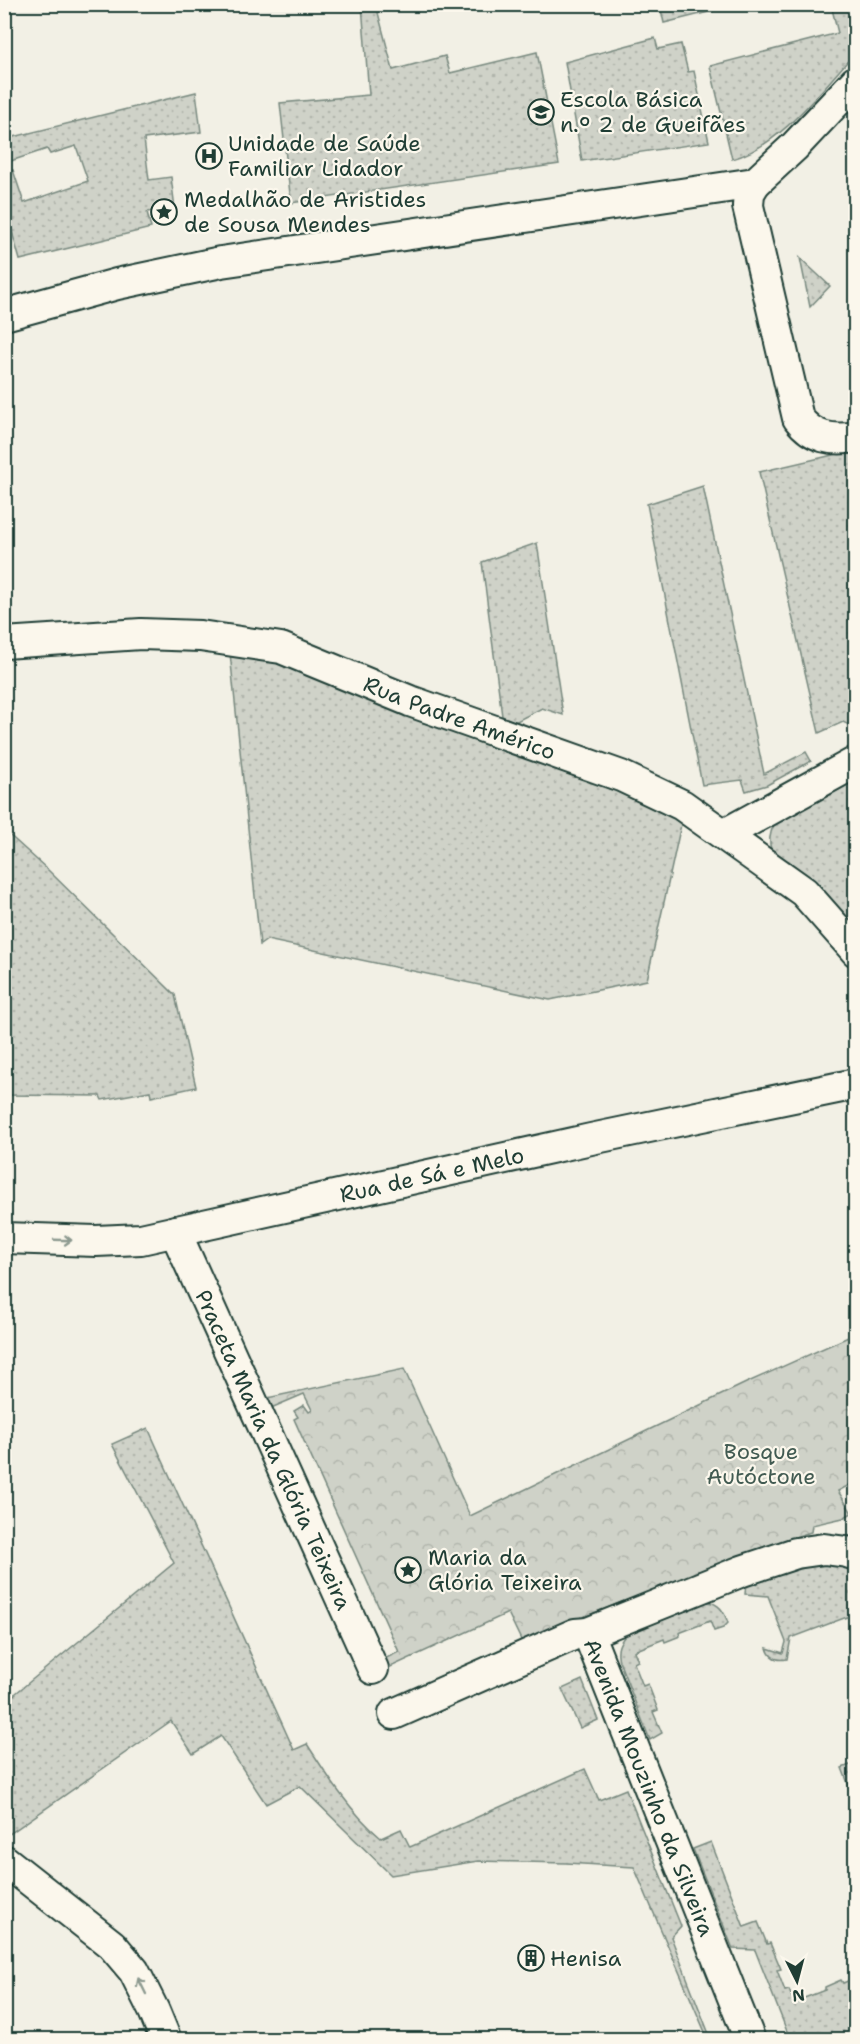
<svg xmlns="http://www.w3.org/2000/svg" width="860" height="2044" viewBox="0 0 860 2044" font-family="'Shantell Sans',sans-serif">
<style>
.grass{fill:url(#grass-dots);stroke:#77887e;stroke-width:1.5}
.park{fill:url(#park-crowns);stroke:#77887e;stroke-width:1.5}
.lines{fill:none;stroke-linecap:round;stroke-linejoin:round}
.minor-casing{stroke:#1f3d34;stroke-width:34}
.minor{stroke:#fbf7ec;stroke-width:30}
.oneway{stroke:#8d9a90}
.labels{text-anchor:middle;dominant-baseline:central;stroke-width:4.5;stroke-linejoin:round;paint-order:stroke}
.poi-label{font-size:22px;fill:#1f3d34;stroke:#fbf7ec;text-anchor:start}
.street-label{font-size:22px;fill:#1f3d34;stroke:#fbf7ec}
.park-label{font-size:22px;fill:#425b52;stroke:#fbf7ec}
</style>
<defs>
<pattern id="grass-dots" width="8" height="8" patternUnits="userSpaceOnUse" patternTransform="scale(1.5)"><rect width="8" height="8" fill="#cfd2c8"/><path d="M2 2h.1M6 6h.1" fill="none" stroke="#b1b5ac" stroke-width="1.8" stroke-linecap="round"/></pattern>
<pattern id="park-crowns" width="20" height="18" patternUnits="userSpaceOnUse" patternTransform="scale(1.5)"><rect width="20" height="18" fill="#cfd2c8"/><path d="M2 6a3 3 0 1 1 6 0M12 15a3 3 0 1 1 6 0" fill="none" stroke="#b1b5ac"/></pattern>
</defs>
<rect width="100%" height="100%" fill="#f2f0e5"/>
<filter id="ink" filterUnits="userSpaceOnUse"><feTurbulence type="fractalNoise" baseFrequency=".0167" numOctaves="2"/><feDisplacementMap in="SourceGraphic" scale="12" xChannelSelector="R" yChannelSelector="G"/><feConvolveMatrix kernelMatrix="1 2 1 2 8 2 1 2 1" color-interpolation-filters="sRGB"/></filter>
<g filter="url(#ink)">
<!-- grass -->
<g class="grass">
<polygon points="362,5 376,5 393,70 445,56 450,73 537,52 559,164 291,203 280,103 369,95"/>
<polygon points="660,5 711,5 713,11 664,23"/>
<path d="M831,5H855V53C821,90 781,146 732,159L710,66L838,33Z"/>
<polygon points="655,38 658,49 681,44 688,72 694,71 709,142 582,161 565,62"/>
<polygon points="196,92 201,132 144,139 149,180 171,177 175,208 147,212 151,228 20,260 5,207 5,173 13,170 24,203 88,181 76,146 50,154 47,149 5,163 5,139"/>
<polygon points="800,258 830,286 810,307"/>
<polygon points="855,450 856,721 849,725 843,722 819,733 759,472"/>
<polygon points="703,486 764,774 806,752 811,761 767,785 746,791 742,780 702,785 647,504"/>
<polygon points="537,543 563,715 542,708 515,722 502,716 482,562"/>
<polygon points="230,653 272,661 294,668 349,693 609,785 682,820 647,980 550,1000 267,940 260,945"/>
<path d="M855,778V930L772,853C768,842 769,833 775,823Z"/>
<polygon points="5,831 47,869 175,995 196,1087 151,1097 150,1091 102,1100 100,1096 5,1095"/>
<path d="M148,1428L294,1750L307,1744C328,1777 351,1813 381,1838L401,1829L410,1847L585,1769L599,1800L626,1789L681,1926L671,1937L711,2039H708L634,1867L566,1863L478,1861L391,1875L300,1786L266,1804L221,1736L193,1754L171,1721L5,1837V1702L174,1563L112,1444Z"/>
<path d="M818,1561L855,1568V1614L791,1638L787,1659C777,1661 770,1658 767,1648L783,1653L786,1642L768,1596L745,1594L746,1584Z"/>
<path d="M707,1602C719,1603 724,1611 728,1623L723,1628L714,1631L710,1621L679,1633L680,1636L665,1642L664,1639L634,1651L638,1661L634,1663L643,1686L648,1684L658,1710L653,1712L662,1733L650,1740L619,1661C616,1649 619,1642 627,1634Z"/>
<polygon points="582,1680 598,1720 580,1728 562,1689"/>
<polygon points="855,1763 855,1801 842,1768"/>
<polygon points="711,1842 744,1927 758,1922 767,1944 770,1943 781,1969 777,1970 785,1991 789,1990 794,2002 825,1990 825,1987 841,1980 843,1983 855,1978 855,2039 790,2039 755,1950 733,1949 693,1849"/>
</g>
<!-- park -->
<polygon class="park" points="855,1334 855,1482 838,1491 852,1513 843,1518 812,1525 811,1532 785,1540 570,1622 523,1644 508,1613 384,1670 380,1661 399,1652 294,1419 298,1417 294,1411 304,1405 309,1412 312,1410 304,1394 271,1408 267,1398 404,1369 470,1516 746,1383"/>
<g class="lines">
<!-- minor casing -->
<g class="minor-casing">
<g id="minor">
<path d="M856,81L794,147L755,183L749,193L748,206L798,418C813,438 832,441 856,437"/>
<polyline points="4,315 117,284 221,262 755,183"/>
<path id="s1" d="M4,643L141,634L200,636L281,648L410,701L621,776L682,805L804,892L856,951"/>
<polyline points="725,834 856,762"/>
<path id="s2" d="M175,1231L373,1669"/>
<path id="s3" d="M4,1238L96,1241L141,1239L591,1139L856,1084"/>
<path id="s4" d="M588,1633L750,2040"/>
<polyline points="394,1714 575,1634 588,1633 742,1571 796,1553 824,1549 847,1552 856,1555"/>
<polyline points="4,1860 112,1945 134,1971 154,2011 166,2040"/>
</g>
</g>
<!-- minor -->
<use href="#minor" class="minor"/>
</g>
<!-- one-way arrows -->
<defs><path id="oneway-shaft" d="M-6 0H5M1.5-3L5.5 0L1.5 3" fill="none" stroke-width="1.6" stroke-linecap="round" stroke-linejoin="round" transform="scale(1.5)"/></defs>
<g class="oneway">
<use href="#oneway-shaft" transform="translate(63 1240) rotate(2)"/>
<use href="#oneway-shaft" transform="translate(142 1986) rotate(-116)"/>
</g>
</g>
<!-- icons -->
<defs>
<g id="school-ring" transform="scale(1.35)"><circle r="9.5" fill="#fbf7ec" stroke="#1f3d34" stroke-width="1.5"/><path d="M0-5L7-2L0 1L-7-2ZM-4 1L0 2.5L4 1V4Q0 6-4 4Z" fill="#1f3d34"/></g>
<g id="hospital-ring" transform="scale(1.35)"><circle r="9.5" fill="#fbf7ec" stroke="#1f3d34" stroke-width="1.5"/><path d="M-5-5h3v3.5h4V-5h3V5h-3V1.5h-4V5h-3Z" fill="#1f3d34"/></g>
<g id="sight-ring" transform="scale(1.35)"><circle r="9.5" fill="#fbf7ec" stroke="#1f3d34" stroke-width="1.5"/><path d="M0-6L1.8-2.2L6-1.7L2.9 1.2L3.7 5.4L0 3.3L-3.7 5.4L-2.9 1.2L-6-1.7L-1.8-2.2Z" fill="#1f3d34"/></g>
<g id="building-ring" transform="scale(1.35)"><circle r="9.5" fill="#fbf7ec" stroke="#1f3d34" stroke-width="1.5"/><path d="M-4-6H4V6H1V3H-1V6H-4ZM-2.5-4.3h1.7v1.8h-1.7ZM.8-4.3h1.7v1.8H.8ZM-2.5-1h1.7V.8h-1.7ZM.8-1h1.7V.8H.8Z" fill="#1f3d34"/></g>
</defs>
<g fill-rule="evenodd">
<use href="#school-ring" x="541" y="112"/>
<use href="#hospital-ring" x="209" y="156"/>
<use href="#sight-ring" x="164" y="212"/>
<use href="#sight-ring" x="408" y="1570"/>
<use href="#building-ring" x="531" y="1958"/>
</g>
<g class="labels">
<!-- poi labels -->
<g class="poi-label">
<text x="560" y="99">Escola Básica<tspan x="560" dy="25">n.º 2 de Gueifães</tspan></text>
<text x="228" y="143">Unidade de Saúde<tspan x="228" dy="25">Familiar Lidador</tspan></text>
<text x="184" y="199">Medalhão de Aristides<tspan x="184" dy="25">de Sousa Mendes</tspan></text>
<text x="428" y="1557">Maria da<tspan x="428" dy="25">Glória Teixeira</tspan></text>
<text x="550" y="1958">Henisa</text>
</g>
<!-- street labels -->
<g class="street-label">
<text stroke="none"><textPath href="#s1" startOffset="470">Rua Padre Américo</textPath></text>
<text stroke="none"><textPath href="#s3" startOffset="435">Rua de Sá e Melo</textPath></text>
<text stroke="none"><textPath href="#s2" startOffset="240">Praceta Maria da Glória Teixeira</textPath></text>
<text stroke="none"><textPath href="#s4" startOffset="166">Avenida Mouzinho da Silveira</textPath></text>
</g>
<!-- park labels -->
<g class="park-label">
<text x="761" y="1451">Bosque<tspan x="761" dy="25">Autóctone</tspan></text>
</g>
</g>
<!-- margin -->
<rect width="860" height="2044" fill="none" stroke="#fbf7ec" stroke-width="24"/>
<rect x="12" y="12" width="836" height="2020" fill="none" stroke="#1f3d34" stroke-width="2" filter="url(#ink)"/>
<!-- north arrow -->
<g transform="translate(797 1981) rotate(174)" stroke="#fbf7ec" stroke-width="4.5" paint-order="stroke">
<path d="M0-4.5L10 22L0 15L-10 22Z" fill="#1f3d34"/>
<text y="-9" font-size="16" font-weight="bold" text-anchor="middle" fill="#1f3d34">N</text>
</g>
</svg>
